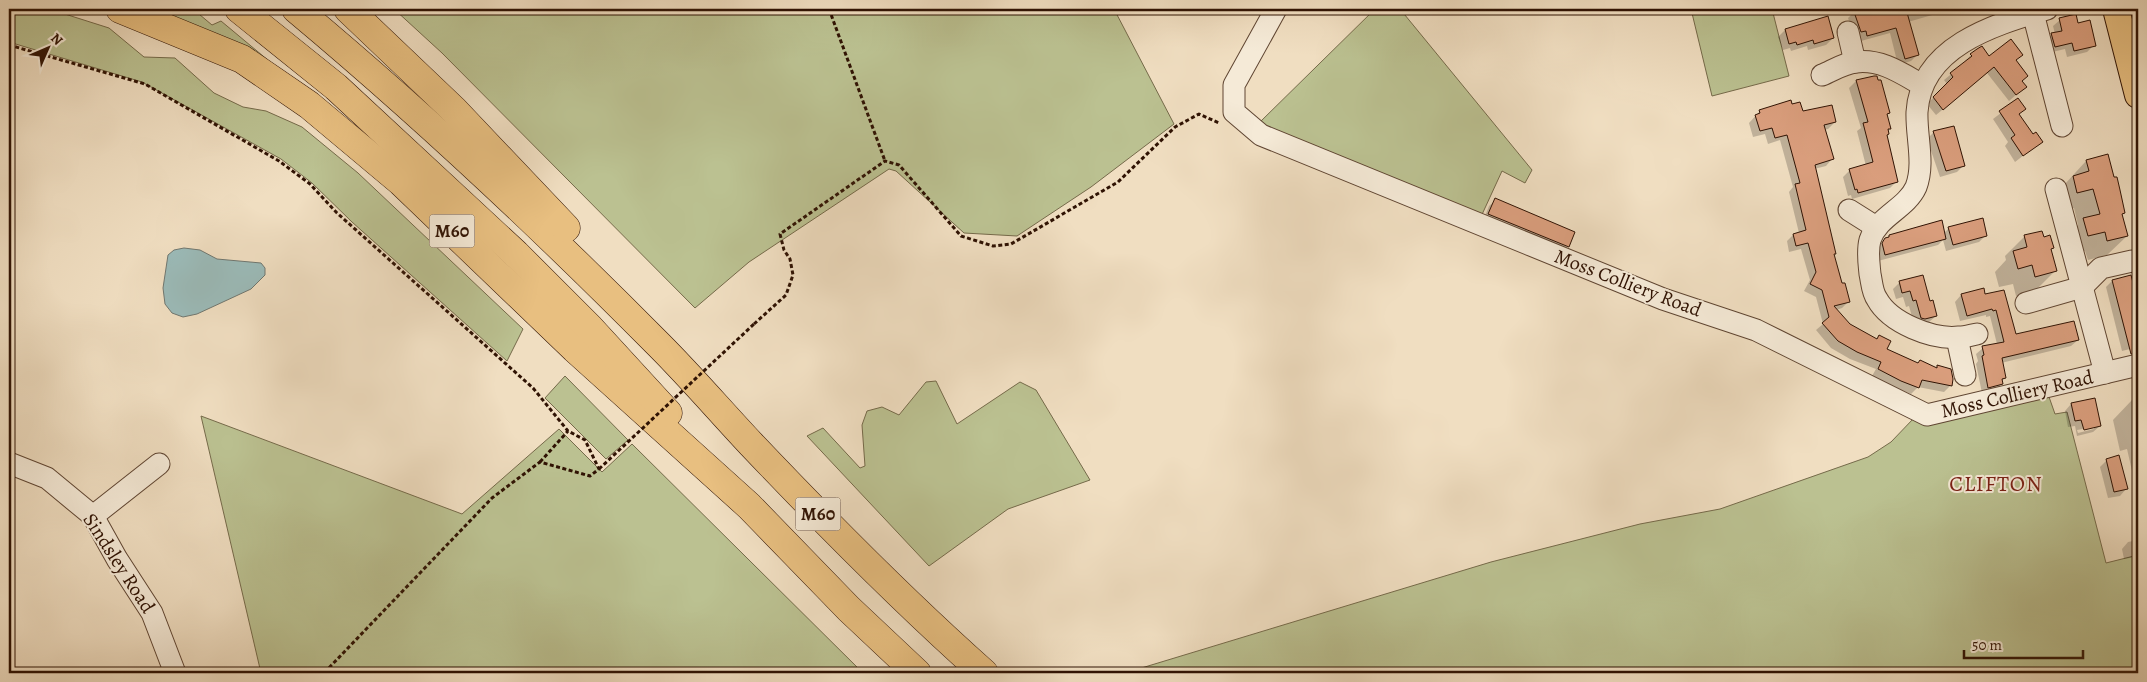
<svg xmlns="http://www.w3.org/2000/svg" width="2147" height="682" viewBox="0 0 2147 682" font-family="Alegreya,serif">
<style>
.green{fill:#bbc191;stroke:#756a4a}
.water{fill:#9bbbb9;stroke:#707770}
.shadow{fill:#0003;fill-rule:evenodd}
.building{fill:#db9f7e;stroke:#2f1203}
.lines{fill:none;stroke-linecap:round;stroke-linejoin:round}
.minor-casing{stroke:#5f4532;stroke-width:23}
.major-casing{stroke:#2f1203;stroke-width:28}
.highway-casing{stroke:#2f1203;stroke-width:29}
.path{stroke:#2f1203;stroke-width:3;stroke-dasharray:4 2.5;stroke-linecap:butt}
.minor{stroke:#f5ead7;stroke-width:21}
.major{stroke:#e8bf80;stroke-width:26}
.highway{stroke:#e8bf80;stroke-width:28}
.path-bridge{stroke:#2f1203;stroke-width:3;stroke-dasharray:4 2.5;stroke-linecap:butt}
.labels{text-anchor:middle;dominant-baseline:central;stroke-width:4;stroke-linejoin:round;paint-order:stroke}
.shield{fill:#f5ead7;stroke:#6a5343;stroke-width:1}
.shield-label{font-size:19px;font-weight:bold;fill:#2f1203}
.street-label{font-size:20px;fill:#2f1203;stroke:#f5ead7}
.quarter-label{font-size:22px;letter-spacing:1px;fill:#7a1f14;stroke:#f5ead7}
</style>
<rect width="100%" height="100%" fill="#f0dec1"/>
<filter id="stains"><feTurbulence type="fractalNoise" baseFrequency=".004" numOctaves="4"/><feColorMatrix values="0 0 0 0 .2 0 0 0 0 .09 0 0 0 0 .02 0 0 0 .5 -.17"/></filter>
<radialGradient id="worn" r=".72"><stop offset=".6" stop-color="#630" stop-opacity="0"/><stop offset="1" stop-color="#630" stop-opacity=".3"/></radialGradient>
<!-- green -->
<g class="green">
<polygon points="9,9 49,9 109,28 144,57 175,58 214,93 243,107 266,111 302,127 358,173 523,329 507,361 352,222 312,183 281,159 142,82 9,42"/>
<polygon points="150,9 193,9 212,25 221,21 275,66"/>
<polygon points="394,9 1114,9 1174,124 1091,187 1017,236 964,233 896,171 889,169 749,262 695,308 442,53"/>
<polygon points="1375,9 1400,9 1532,170 1525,183 1502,171 1479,221 1259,123"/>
<polygon points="1691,9 1772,9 1789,76 1712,96"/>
<polygon points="565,376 628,440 606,459 545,398"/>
<polygon points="936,381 957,424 1020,382 1036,390 1090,480 1008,509 929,566 807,436 823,428 860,468 865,466 862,425 867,411 882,407 899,415 926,382"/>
<polygon points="2048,394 2055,414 2067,412 2106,563 2138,555 2138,673 1125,673 1491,562 1640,524 1720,509 1868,457 1891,442 1914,418"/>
<polygon points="201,416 462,514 559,429 602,472 632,444 863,673 261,673"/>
</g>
<!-- water -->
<polygon class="water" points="184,248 200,250 217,259 261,263 265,268 265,275 251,289 197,314 183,317 172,313 165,304 163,288 168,255 174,250"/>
<!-- shadow -->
<g class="shadow">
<polygon points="1867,9 1953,9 1908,22 1917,55 1911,61 1898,65 1890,33 1861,41 1855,38 1848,18 1854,12"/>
<polygon points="1827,18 1833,38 1826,45 1808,50 1807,46 1791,51 1790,48 1783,50 1778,37 1785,30"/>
<polygon points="2060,20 2077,25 2094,45 2087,52 2067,57 2065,49 2048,53 2045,41 2055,34 2053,26"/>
<polygon points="1970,56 1975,62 1989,58 2015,60 2021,82 2025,87 2009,101 1987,73 1936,115 1927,104 1947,84 1944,80 1966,62 1965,61"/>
<polygon points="1874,77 1889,113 1886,115 1890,128 1886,136 1897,181 1890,188 1852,199 1851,195 1848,196 1843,177 1850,170 1866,166 1857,131 1861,128 1849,88 1856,81"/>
<polygon points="2018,100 2024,109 2018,115 2033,135 2042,141 2015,162 2005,146 2008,142 1993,119"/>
<polygon points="1791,105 1802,113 1835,122 1828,129 1824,130 1832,159 1826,166 1814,169 1833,255 1841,285 1849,301 1842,308 1836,310 1849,325 1885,350 1918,364 1936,369 1938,367 1951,385 1944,392 1918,387 1911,394 1894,387 1872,376 1876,369 1850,359 1831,348 1816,330 1823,324 1816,297 1804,291 1810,280 1801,249 1789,252 1787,241 1793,235 1799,233 1789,192 1793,187 1780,140 1768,144 1765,134 1753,137 1749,123 1760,111"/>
<polygon points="1934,132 1964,165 1957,172 1940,177 1927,139"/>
<polygon points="2086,161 2124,213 2121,215 2127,236 2107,255 2088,260 2085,251 2069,255 2064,239 2078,225 2074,208 2058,212 2054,196"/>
<polygon points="1496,200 1568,246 1561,253 1483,221 1489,206"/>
<polygon points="1949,228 1986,235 1979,242 1946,251 1943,240 1938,245 1878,261 1878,246 1889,236 1944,233"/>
<polygon points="2025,236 2043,238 2052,248 2050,250 2055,271 2036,290 2016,296 2013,284 1999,287 1995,272 2006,260 2005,256"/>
<polygon points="2130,276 2138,308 2138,347 2122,351 2106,287 2112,281"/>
<polygon points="1900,282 1929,302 1936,316 1929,322 1917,325 1914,324 1909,306 1906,307 1903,297 1896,299 1893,289"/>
<polygon points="2003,291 2015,336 2078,340 2071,346 2001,363 2005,378 2001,381 2002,384 1995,390 1982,393 1976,364 1978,361 1976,354 1983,348 1997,344 1990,316 1986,317 1986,315 1960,321 1955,302 1961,295 1984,296"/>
<polygon points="2138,399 2138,530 2132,503 2138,497 2127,449 2120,451 2113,420 2132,400"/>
<path d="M2071,404L2100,426L2093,432L2077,436L2075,426L2068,427L2065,411ZM2094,427V429L2078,433L2077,430Z"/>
<polygon points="2107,460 2126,489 2120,496 2108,498 2100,467"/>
<polygon points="2138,540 2138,553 2135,557 2124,559 2122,549 2128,542"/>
</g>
<!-- building -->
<g class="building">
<polygon points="1853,9 1906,9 1919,55 1905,59 1896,28 1867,36 1866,31 1861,32"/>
<polygon points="2076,14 2078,23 2090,20 2096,46 2074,51 2072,43 2055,47 2051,33 2062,31 2059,18"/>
<polygon points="1828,16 1834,38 1814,44 1813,40 1797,45 1796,42 1789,44 1785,29"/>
<polygon points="2011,39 2023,55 2016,60 2028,76 2022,81 2027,87 2016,95 1994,67 1943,110 1933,97 1953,77 1950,73 1972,56 1970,54 1977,49 1982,46 1989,56"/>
<polygon points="1874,76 1877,76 1878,80 1881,80 1890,113 1887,114 1891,129 1888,129 1889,134 1887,135 1898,182 1858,193 1857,189 1855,190 1849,169 1873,162 1863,123 1868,122 1856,80"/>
<polygon points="2018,98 2026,109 2019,114 2033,134 2036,132 2043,142 2023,156 2011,138 2015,135 1999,111"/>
<polygon points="1791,100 1792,104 1800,102 1803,111 1832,105 1836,122 1824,125 1834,159 1815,165 1836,254 1834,254 1842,283 1845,283 1850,302 1834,306 1850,324 1877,339 1879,335 1891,341 1887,349 1918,363 1920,360 1937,368 1937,365 1951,369 1953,379 1952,386 1922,380 1919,388 1901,381 1878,369 1881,362 1857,352 1838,341 1822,323 1829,317 1822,290 1810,284 1816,272 1808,243 1796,246 1793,234 1806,230 1795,184 1800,183 1787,135 1775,138 1772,128 1760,131 1755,115 1760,113 1759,110"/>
<polygon points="1954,126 1965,166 1946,171 1933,131"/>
<polygon points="2108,154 2114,177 2117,177 2120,190 2125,213 2122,214 2128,236 2107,241 2105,232 2088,236 2083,218 2100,214 2093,189 2077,193 2073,176 2089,171 2086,160"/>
<polygon points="1495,198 1575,232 1569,247 1488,214"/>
<polygon points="1983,218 1987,236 1953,245 1948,227"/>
<polygon points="1942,220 1946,239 1885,255 1882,243 1885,238 1889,237 1889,235"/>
<polygon points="2042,231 2044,237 2050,235 2054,248 2051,249 2057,271 2035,277 2032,265 2018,269 2013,251 2027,247 2024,235"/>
<polygon points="1923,275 1930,301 1933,300 1937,316 1925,319 1921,318 1916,300 1913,301 1910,291 1902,293 1899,281"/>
<polygon points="2131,275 2138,302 2138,353 2131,354 2112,280"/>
<polygon points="1984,288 1985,294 2004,290 2016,334 2074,321 2079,340 2002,358 2006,378 2002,379 2003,384 1988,388 1982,356 1984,355 1982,346 2004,342 1996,310 1993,311 1992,309 1967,316 1961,294"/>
<polygon points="2095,398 2101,426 2084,430 2081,420 2075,421 2071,403"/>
<polygon points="2119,455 2128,489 2114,492 2106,459"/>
</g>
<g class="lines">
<!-- minor casing -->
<g class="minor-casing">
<g id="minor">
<polyline points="1276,9 1234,85 1234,112 1261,135 1663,299 1756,330 1927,415 2138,365"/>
<polyline points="2033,13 2062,126"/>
<polyline points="1848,32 1855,62"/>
<path d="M1822,75C1832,71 1844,63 1856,62C1881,59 1901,73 1922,85"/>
<polyline points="2056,189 2105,373"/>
<polyline points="1849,210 1876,227"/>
<polyline points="2026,303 2082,287 2101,268 2132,261"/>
<path d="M1977,334C1971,335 1965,337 1959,337C1933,340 1890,323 1877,299C1872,292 1872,283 1870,274C1869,263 1867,251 1870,240C1878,216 1906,209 1916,187C1925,164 1916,136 1917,112C1921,46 1994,25 2047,9"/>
<polyline points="1957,338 1965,375"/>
<polyline points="9,463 47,478 93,516 117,559 152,613 175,673"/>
<polyline points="93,516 159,464"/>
</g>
</g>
<!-- major casing -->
<g class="major-casing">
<polyline id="major" points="2116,9 2138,95"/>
</g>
<!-- highway casing -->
<g class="highway-casing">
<g id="highway">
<polyline points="120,9 242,59 309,105 401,182 575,349 749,506 849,609 917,673"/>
<polyline points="239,9 336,87 516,254 590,328 668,413"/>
<path d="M296,9C423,115 543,228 659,345C691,377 720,411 751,444C826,523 903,601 984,673"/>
<polyline points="348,9 454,110 566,228"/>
</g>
</g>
<!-- path -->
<g class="path">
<polyline points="829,9 885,161"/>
<polyline points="9,45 145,84 279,161 310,184 337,213 533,388 568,431 585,440 599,469 590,476 540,462 492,498 324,673"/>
<polyline points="754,324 786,295 793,275 790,259 784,250 780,234 885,161 899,165 961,236 993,246 1011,244 1118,182 1175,127 1199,114 1219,123"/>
<polyline points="540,462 568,431"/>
</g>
<!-- minor -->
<use href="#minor" class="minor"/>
<!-- major -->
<use href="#major" class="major"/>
<!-- highway -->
<use href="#highway" class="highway"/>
<!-- path-bridge -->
<polyline class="path-bridge" points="599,469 754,324"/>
</g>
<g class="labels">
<!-- shield labels -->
<g class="shield">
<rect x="429.5" y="214.5" width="45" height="33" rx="4"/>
<rect x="795.5" y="497.5" width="45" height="33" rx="4"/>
</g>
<g class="shield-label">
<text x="452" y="231">M60</text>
<text x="818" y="514">M60</text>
</g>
<!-- street labels -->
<g class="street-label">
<text transform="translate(1628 283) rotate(21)">Moss Colliery Road</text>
<text transform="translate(2017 394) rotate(-13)">Moss Colliery Road</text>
<text transform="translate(119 563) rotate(57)">Sindsley Road</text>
</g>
<!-- quarter labels -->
<g class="quarter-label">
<text x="1996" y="484">CLIFTON</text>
</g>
</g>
<!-- margin -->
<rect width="2147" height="682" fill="none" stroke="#f0dec1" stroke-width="30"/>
<rect x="10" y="10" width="2127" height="662" fill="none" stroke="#2f1203" stroke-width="2.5"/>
<rect x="15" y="15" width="2117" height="652" fill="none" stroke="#2f1203"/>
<!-- north arrow -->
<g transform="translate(48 48) rotate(45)" stroke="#f5ead7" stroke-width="4" paint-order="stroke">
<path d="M0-4L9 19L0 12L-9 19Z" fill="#2f1203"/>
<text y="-8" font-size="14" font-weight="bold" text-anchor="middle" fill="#2f1203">N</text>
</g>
<!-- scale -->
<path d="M1964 650v8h119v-8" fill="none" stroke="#2f1203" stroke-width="2.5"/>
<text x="1972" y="650" font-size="15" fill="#2f1203" stroke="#f5ead7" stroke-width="4" paint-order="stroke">50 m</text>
<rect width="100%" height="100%" filter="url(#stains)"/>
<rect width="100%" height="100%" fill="url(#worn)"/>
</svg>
